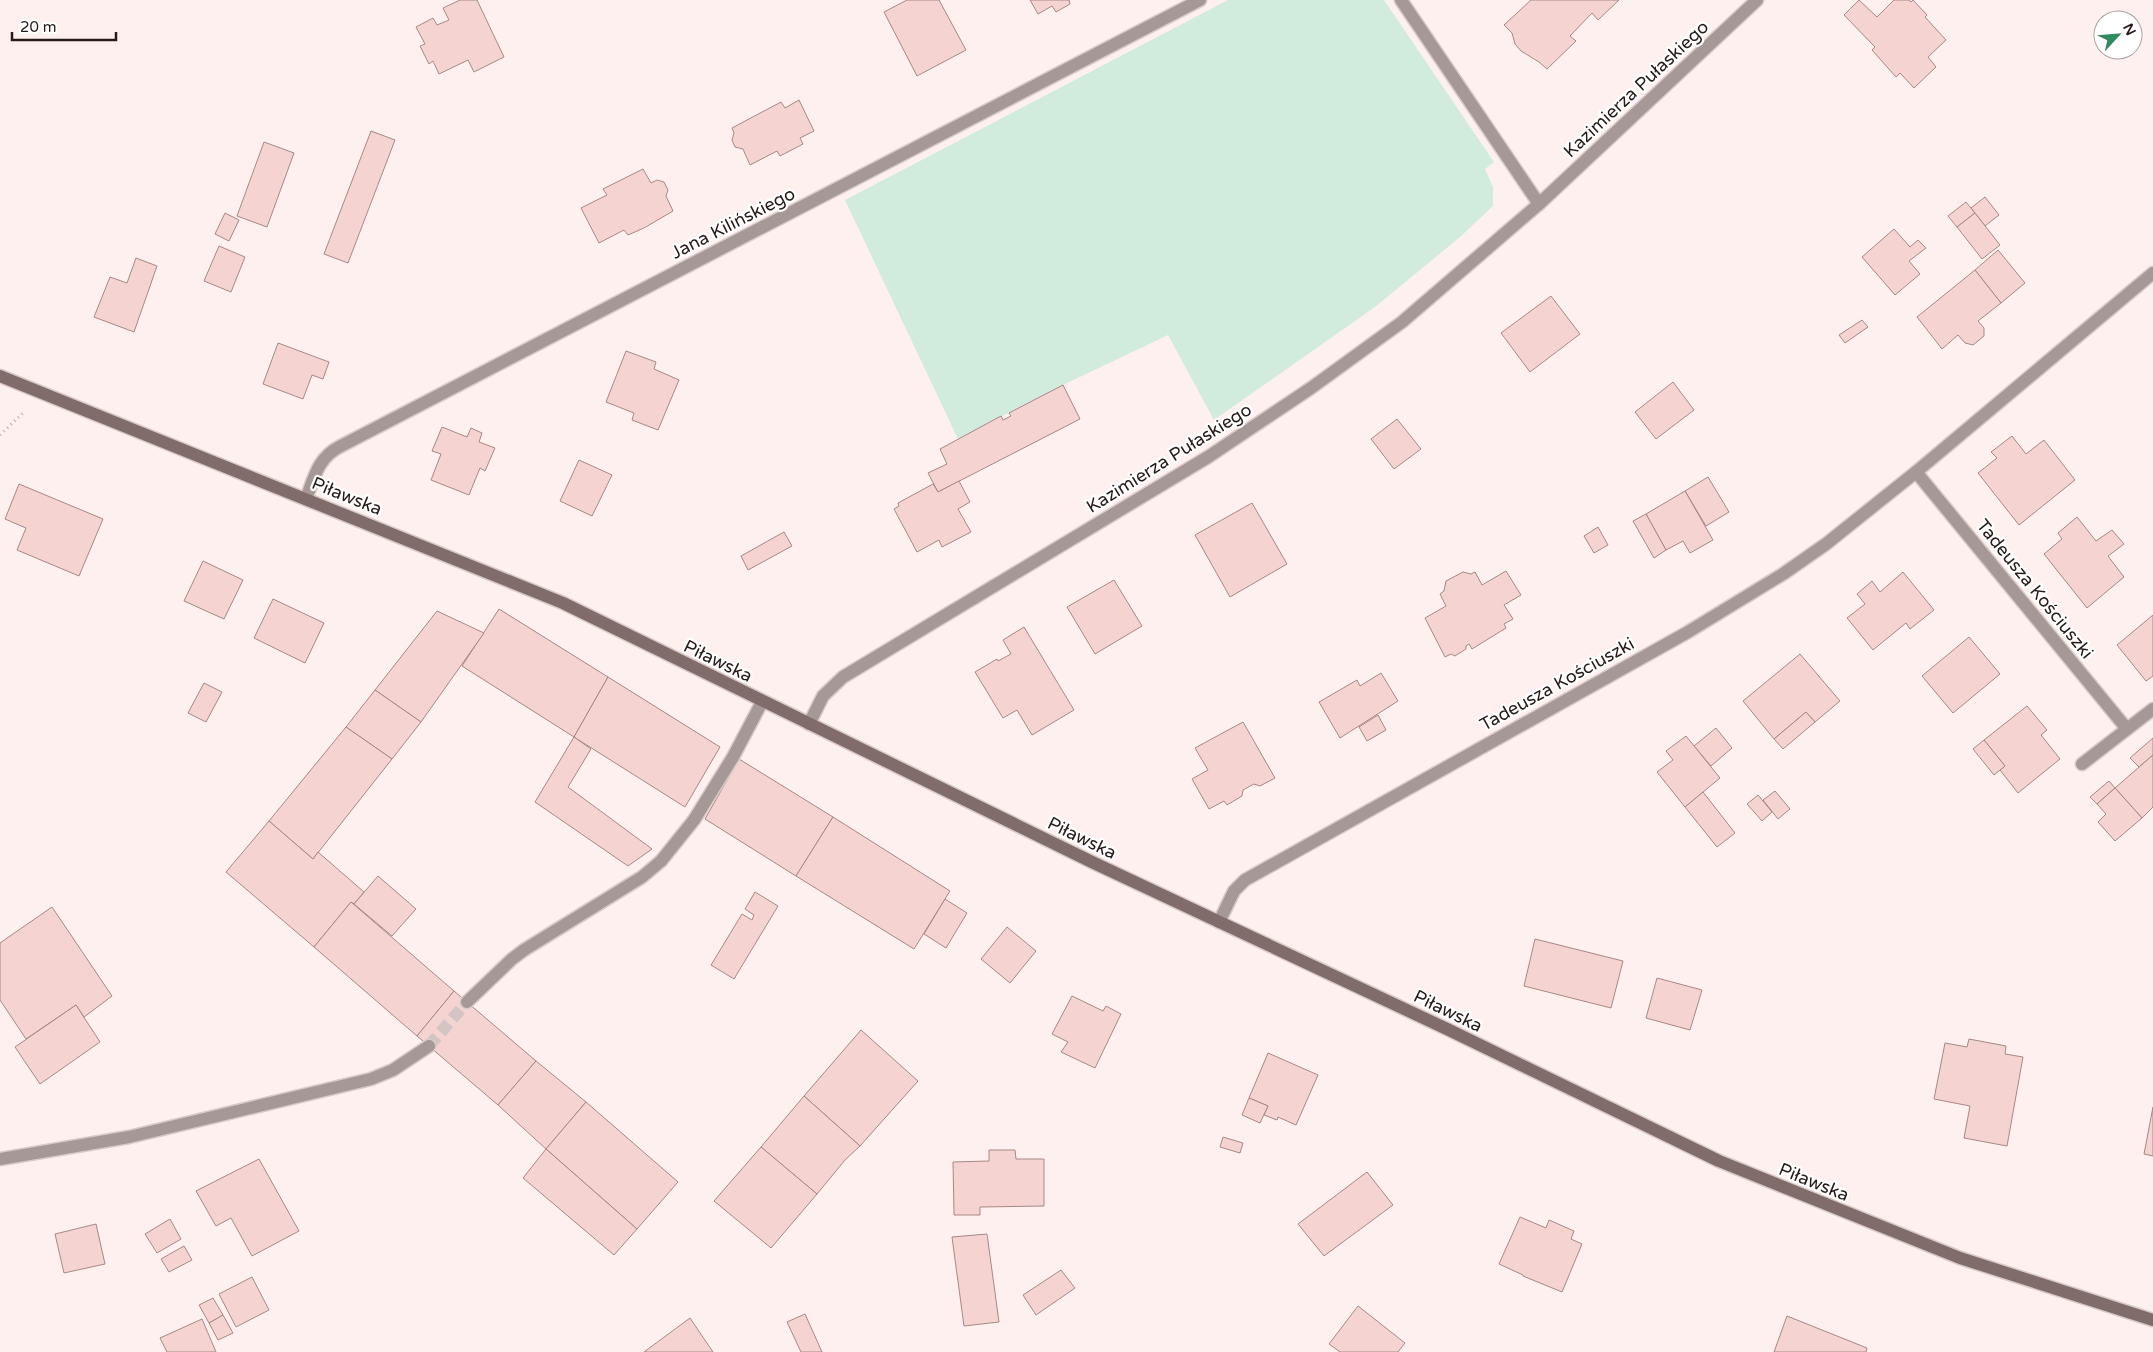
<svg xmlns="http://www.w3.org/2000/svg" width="2153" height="1352" viewBox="0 0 2153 1352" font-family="'Varela Round',sans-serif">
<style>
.green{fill:#d1ebdc}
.building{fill:#f5d3d0;stroke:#a78885}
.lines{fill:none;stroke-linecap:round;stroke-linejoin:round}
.street-tunnel{stroke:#d3c5c4;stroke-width:12;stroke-dasharray:12 6;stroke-linecap:butt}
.street-casing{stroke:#d7cac8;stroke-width:15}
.secondary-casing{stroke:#d7cac8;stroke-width:15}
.path{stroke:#b9abaa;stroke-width:3;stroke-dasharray:1 4;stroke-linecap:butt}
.street{stroke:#a69896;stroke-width:12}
.secondary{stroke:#806c6a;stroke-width:12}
.labels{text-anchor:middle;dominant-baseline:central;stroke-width:4.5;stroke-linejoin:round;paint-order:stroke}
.street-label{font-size:18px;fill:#271b1a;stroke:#fff}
</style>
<rect width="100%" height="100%" fill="#fef0ee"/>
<!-- green -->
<polygon class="green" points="1228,0 1384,0 1494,162 1485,169 1493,187 1493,206 1460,237 1375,307 1214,420 1168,335 1063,385 958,439 845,200"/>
<!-- building -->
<g class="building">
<polygon points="460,0 477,0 504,57 474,72 468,60 439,74 433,61 429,64 420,46 425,44 416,27 433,18 437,25 449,20 443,8"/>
<polygon points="907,0 939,0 966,50 917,76 884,12"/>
<polygon points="1030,0 1069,0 1070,4 1056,12 1052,6 1038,14"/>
<polygon points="1531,0 1619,0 1598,20 1592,13 1570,36 1576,41 1547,69 1539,62 1521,51 1515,44 1512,33 1504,25"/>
<polygon points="1859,0 1877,17 1894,0 1909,0 1911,2 1913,0 1927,15 1925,17 1946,40 1928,57 1936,67 1914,88 1900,73 1896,77 1872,50 1875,47 1844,15"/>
<polygon points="799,100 814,131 800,138 803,144 780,156 777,151 750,165 743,149 735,147 732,140 734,133 732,128 781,102 785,108"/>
<polygon points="371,131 395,140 348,263 324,254"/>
<polygon points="264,142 294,153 267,227 237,216"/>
<polygon points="643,169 651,183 657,180 664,182 668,190 666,196 673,211 644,228 628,235 624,230 599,243 581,208 607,195 603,189"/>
<polygon points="1985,197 1999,215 1985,226 1971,208"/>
<polygon points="1966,202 1975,213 1957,227 1948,216"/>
<polygon points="225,213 239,220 229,241 215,234"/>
<polygon points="1975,213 2000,245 1982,259 1957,227"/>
<polygon points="1894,229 1910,247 1918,240 1926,248 1909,261 1920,274 1895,295 1862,257"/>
<polygon points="219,246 245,257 231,292 204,281"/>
<polygon points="1998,250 2025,283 2001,303 1975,270"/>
<polygon points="136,258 157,266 134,332 94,317 110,277 127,283"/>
<polygon points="1975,270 2001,303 1978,321 1984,328 1984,336 1973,345 1965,343 1958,335 1942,349 1917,317"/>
<polygon points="1551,296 1580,334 1530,372 1501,333"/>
<polygon points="1862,320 1868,327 1845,343 1839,335"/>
<polygon points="278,343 329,362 323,379 312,375 303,399 263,384"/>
<polygon points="626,351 656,362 654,369 679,380 658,430 632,420 634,413 606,402"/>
<polygon points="1673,382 1694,410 1656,439 1635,412"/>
<polygon points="1063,385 1080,419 938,492 928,473 947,464 940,449 1001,416 1003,420 1011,416 1009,413"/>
<polygon points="1397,419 1421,449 1394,469 1371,439"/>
<polygon points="442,427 467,437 471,428 482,433 479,442 495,448 485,471 480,468 469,495 431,480 441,454 432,451"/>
<polygon points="2012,436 2026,454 2044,440 2075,480 2019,525 1978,473 1997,458 1991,452"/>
<polygon points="579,460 612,475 592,516 560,501"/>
<polygon points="1708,477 1729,512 1706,526 1685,491"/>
<polygon points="959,481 970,502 958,509 971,532 942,547 939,540 917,552 894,509 899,506 898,503 933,484 938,492"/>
<polygon points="19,484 103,519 79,576 17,550 26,528 5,519"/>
<polygon points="1685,491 1713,540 1690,553 1683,541 1666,550 1646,514"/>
<polygon points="1252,503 1287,564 1230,597 1195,535"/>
<polygon points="1646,514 1666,550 1654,558 1633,521"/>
<polygon points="2077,517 2096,541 2112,530 2124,544 2108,556 2124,577 2087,608 2044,554 2062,539 2058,533"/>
<polygon points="1598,527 1608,545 1594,553 1584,536"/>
<polygon points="784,532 792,546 748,570 741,556"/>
<polygon points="203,561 243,580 224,619 184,601"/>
<polygon points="1506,571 1521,595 1504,605 1513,619 1504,624 1506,628 1472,649 1469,644 1466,646 1466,649 1455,656 1451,654 1445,657 1425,618 1446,606 1440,594 1444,591 1446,581 1463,572 1471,574 1475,572 1482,585"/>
<polygon points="1903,572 1934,610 1910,629 1906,623 1873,650 1847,618 1865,604 1857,594 1872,581 1880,592"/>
<polygon points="1114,580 1142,626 1095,654 1067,607"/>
<polygon points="273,599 324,623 305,663 254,638"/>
<polygon points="499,609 608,677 574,737 462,666"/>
<polygon points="437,611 484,633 421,722 375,690"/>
<polygon points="2153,615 2153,676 2146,681 2117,645"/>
<polygon points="1024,627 1074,710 1032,735 1017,710 1003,718 975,672 997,659 998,661 1011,654 1003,640"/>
<polygon points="1969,637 2000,674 1953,713 1922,676"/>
<polygon points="1800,654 1840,701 1815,722 1806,712 1774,739 1743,701"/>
<polygon points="1381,673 1398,701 1340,738 1319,702 1357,680 1360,686"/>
<polygon points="608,677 720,747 685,807 574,737"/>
<polygon points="204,683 222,692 206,722 188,713"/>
<polygon points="375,690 421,722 392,759 346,727"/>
<polygon points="2027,706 2047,730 2041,735 2060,759 2018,793 2000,770 2005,766 1984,740"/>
<polygon points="1806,712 1815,722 1783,749 1774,739"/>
<polygon points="1378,715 1386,730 1367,741 1359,727"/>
<polygon points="1243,722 1275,778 1260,786 1254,784 1243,790 1242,796 1227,805 1224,801 1209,809 1192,779 1208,770 1195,748"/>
<polygon points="346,727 392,759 313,859 269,821"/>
<polygon points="1716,728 1732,748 1711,766 1694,746"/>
<polygon points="1686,736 1720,778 1685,807 1657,772 1673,760 1666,751"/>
<polygon points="574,737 591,749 568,787 652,849 628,866 535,802"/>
<polygon points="2153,738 2153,755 2139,767 2130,758"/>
<polygon points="1984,740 2005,766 1994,775 1973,749"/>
<polygon points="2153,755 2153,807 2142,818 2115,788"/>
<polygon points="739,759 833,817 796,876 705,819"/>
<polygon points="2109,781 2115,788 2097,804 2090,797"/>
<polygon points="2115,788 2142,818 2115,841 2098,822 2106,814 2097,804"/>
<polygon points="1775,791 1790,809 1778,819 1763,800"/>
<polygon points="1703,792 1735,833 1717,847 1685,807"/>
<polygon points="1758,795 1772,812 1762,821 1747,804"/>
<polygon points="833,817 950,891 914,949 796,876"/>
<polygon points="269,821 313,859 318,852 364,892 354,904 351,902 314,947 226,872"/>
<polygon points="378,876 416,909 392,936 354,904"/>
<polygon points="755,892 778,906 734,979 711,965 742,914 752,920 754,915 745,909"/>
<polygon points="945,899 967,913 946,948 924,934"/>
<polygon points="351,902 454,991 417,1036 314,947"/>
<polygon points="52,907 112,996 84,1017 76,1005 26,1039 0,1000 0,943"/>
<polygon points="1007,927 1036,951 1010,983 981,959"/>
<polygon points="1535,939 1623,961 1611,1008 1524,986"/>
<polygon points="1657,978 1702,990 1690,1030 1646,1018"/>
<polygon points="454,991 536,1061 498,1105 417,1036"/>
<polygon points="1072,996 1103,1011 1106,1006 1121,1014 1095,1068 1061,1052 1068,1042 1052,1034"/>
<polygon points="76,1005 100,1042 40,1084 15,1047"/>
<polygon points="861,1030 918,1081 860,1146 804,1096"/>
<polygon points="1969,1039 2006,1046 2005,1054 2023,1057 2007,1146 1964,1138 1970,1106 1934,1099 1945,1043 1967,1047"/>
<polygon points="1268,1053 1318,1075 1296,1125 1278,1117 1277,1120 1264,1115 1268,1106 1249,1098"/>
<polygon points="536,1061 586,1102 546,1149 498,1105"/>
<polygon points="804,1096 860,1146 845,1160 817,1194 761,1147"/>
<polygon points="1249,1098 1268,1106 1260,1123 1242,1115"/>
<polygon points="586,1102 678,1182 637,1229 546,1149"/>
<polygon points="2153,1107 2153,1156 2144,1154"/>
<polygon points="1223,1137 1243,1143 1240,1153 1220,1147"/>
<polygon points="761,1147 817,1194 771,1248 714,1201"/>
<polygon points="546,1149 637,1229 614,1255 523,1178"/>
<polygon points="989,1150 1015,1150 1016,1159 1044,1159 1044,1206 980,1207 980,1215 954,1215 953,1162 989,1161"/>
<polygon points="259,1159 299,1231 252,1256 231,1218 216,1226 196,1191"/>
<polygon points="1367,1172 1393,1205 1324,1256 1298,1224"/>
<polygon points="1520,1217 1546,1228 1549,1220 1574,1231 1571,1239 1582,1244 1562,1292 1523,1276 1523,1275 1499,1264"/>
<polygon points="170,1219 181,1239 157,1253 145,1234"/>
<polygon points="96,1224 105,1264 64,1273 55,1234"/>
<polygon points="987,1234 999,1322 964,1326 952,1237"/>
<polygon points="184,1246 192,1260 169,1272 161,1259"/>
<polygon points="1061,1270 1075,1288 1036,1315 1023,1295"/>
<polygon points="252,1277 269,1310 236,1327 219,1294"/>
<polygon points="213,1298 223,1315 209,1323 199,1305"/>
<polygon points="1358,1306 1405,1343 1398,1352 1340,1352 1329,1344"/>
<polygon points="805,1314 822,1352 801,1352 787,1322"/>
<polygon points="223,1315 233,1333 218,1340 209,1323"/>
<polygon points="1787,1316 1867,1348 1866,1352 1774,1352"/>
<polygon points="690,1318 713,1352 644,1352"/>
<polygon points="202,1319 216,1352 167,1352 160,1338"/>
</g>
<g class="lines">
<!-- street-tunnel -->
<polyline class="street-tunnel" points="429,1046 467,1002"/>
<!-- street casing -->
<g class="street-casing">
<g id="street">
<polyline points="1401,0 1539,204"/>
<polyline points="1916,472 2127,729"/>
<path d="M306,499C314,478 318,458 339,447L1200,0"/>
<polyline points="809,724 823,696 843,677 1208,457 1311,388 1402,322 1539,204 1757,0"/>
<polyline points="2082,764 2153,709"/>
<polyline points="1219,922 1234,891 1245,880 1688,632 1783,574 1826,544 1916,472 2153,273"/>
<polyline points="467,1002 512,959 524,950 642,877 661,861 694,820 733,757 762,702"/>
<polyline points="0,1159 129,1137 371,1079 393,1070 429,1046"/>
</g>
</g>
<!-- secondary casing -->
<g class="secondary-casing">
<polyline id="secondary" points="0,376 563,603 1094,863 1447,1029 1719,1161 1960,1258 2153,1320"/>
</g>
<!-- path -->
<polyline class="path" points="0,435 25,411"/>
<!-- street -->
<use href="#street" class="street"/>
<!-- secondary -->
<use href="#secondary" class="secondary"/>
</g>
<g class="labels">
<!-- street labels -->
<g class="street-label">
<text transform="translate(1636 89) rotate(-43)">Kazimierza Pułaskiego</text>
<text transform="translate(733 223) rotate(-27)">Jana Kilińskiego</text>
<text transform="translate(1169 458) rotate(-32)">Kazimierza Pułaskiego</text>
<text transform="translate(347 496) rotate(22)">Piławska</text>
<text transform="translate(2035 589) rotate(51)">Tadeusza Kościuszki</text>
<text transform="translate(718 661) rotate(26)">Piławska</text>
<text transform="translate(1557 684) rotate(-29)">Tadeusza Kościuszki</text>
<text transform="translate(1082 838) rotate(26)">Piławska</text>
<text transform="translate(1448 1011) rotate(26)">Piławska</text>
<text transform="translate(1814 1182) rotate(22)">Piławska</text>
</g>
</g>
<!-- north arrow -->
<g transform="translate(2118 35) rotate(64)"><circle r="24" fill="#ffffff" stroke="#a9a4a3"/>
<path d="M0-4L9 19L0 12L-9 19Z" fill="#328a5f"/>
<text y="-8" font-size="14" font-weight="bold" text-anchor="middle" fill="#271b1a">N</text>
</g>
<!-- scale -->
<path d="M12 32v8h104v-8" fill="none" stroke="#271b1a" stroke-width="2.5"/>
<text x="20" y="32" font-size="15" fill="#271b1a" stroke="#ffffff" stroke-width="4" paint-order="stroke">20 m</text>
</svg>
